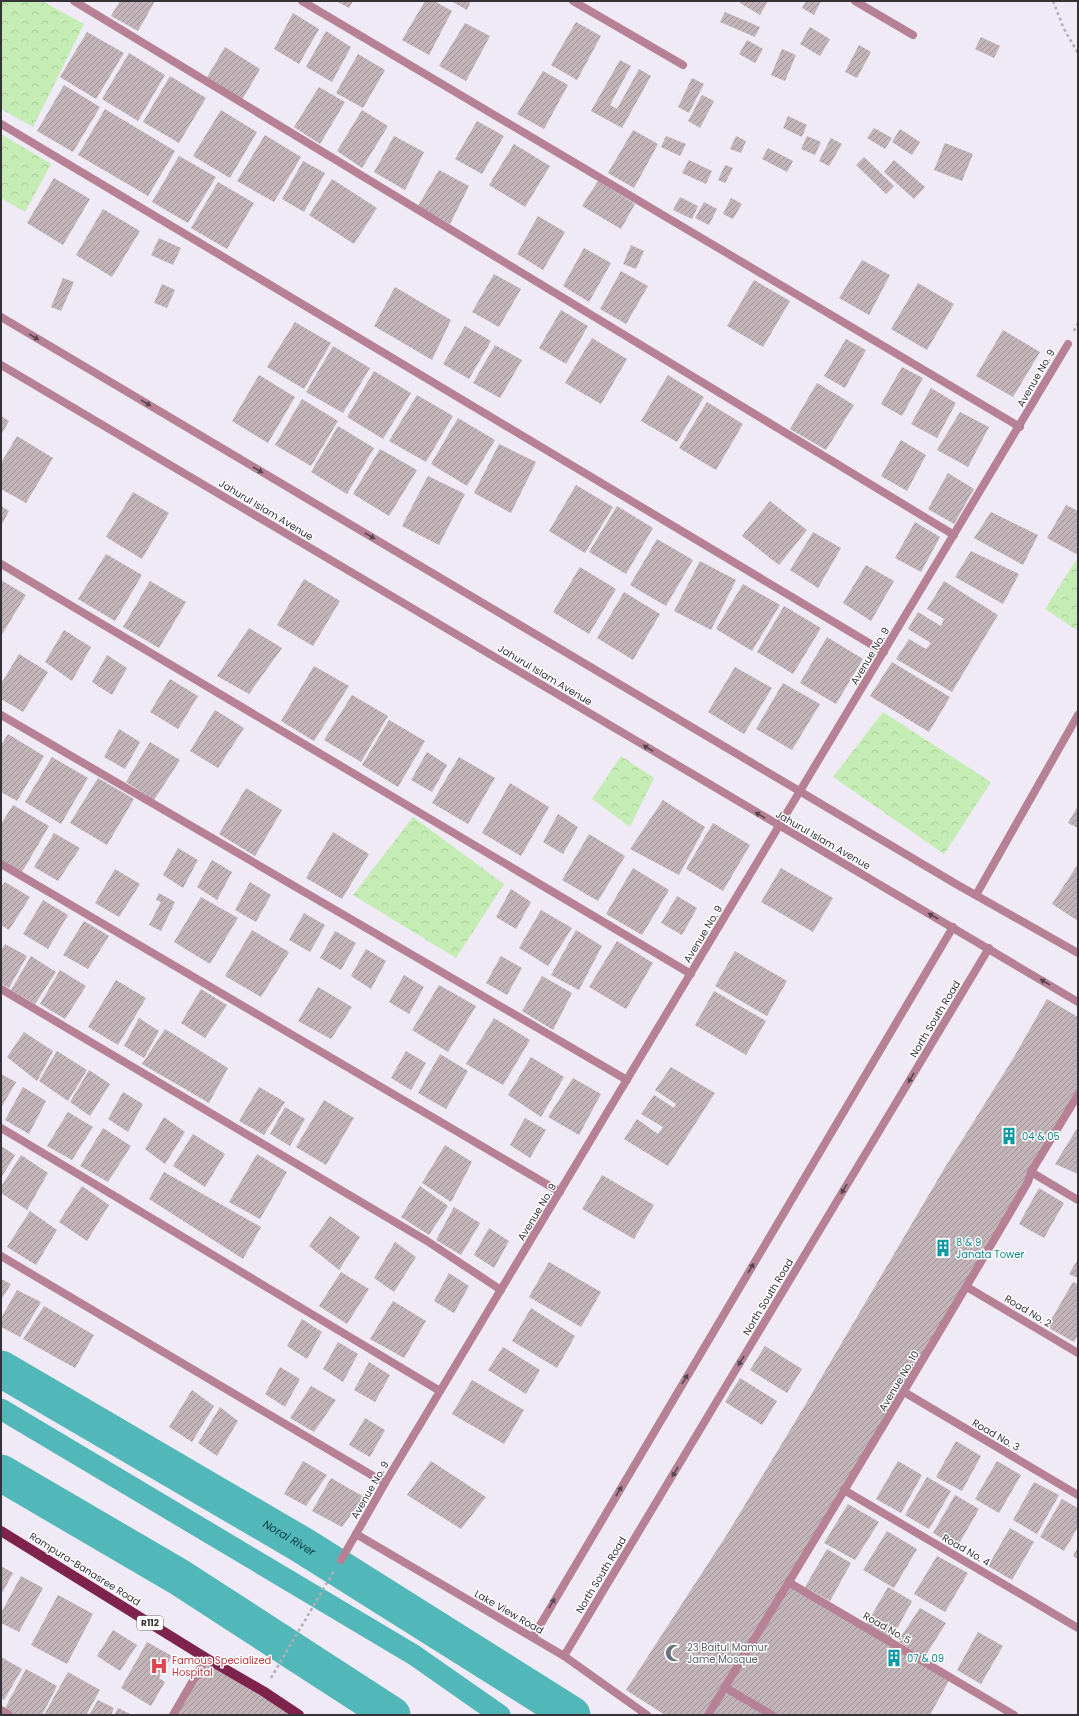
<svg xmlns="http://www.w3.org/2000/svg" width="1079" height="1716" viewBox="0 0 1079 1716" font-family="Poppins,sans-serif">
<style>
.park{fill:url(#park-crowns)}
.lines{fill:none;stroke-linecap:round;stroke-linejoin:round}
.canal{stroke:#52b7b9;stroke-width:21}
.river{stroke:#52b7b9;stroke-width:37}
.building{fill:url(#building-hatch)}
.path{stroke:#b2aeb8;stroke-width:2.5;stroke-dasharray:3 3;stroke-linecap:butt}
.pedestrian{stroke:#b68194;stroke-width:8}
.minor{stroke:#b68194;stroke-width:8}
.tertiary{stroke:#b68194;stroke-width:8}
.primary{stroke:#7d234c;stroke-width:10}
.oneway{fill:#54464e}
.labels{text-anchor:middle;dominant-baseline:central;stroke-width:3;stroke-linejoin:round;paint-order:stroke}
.shield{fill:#fff;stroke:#717073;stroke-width:1}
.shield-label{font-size:9px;font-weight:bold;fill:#343237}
.street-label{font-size:10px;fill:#343237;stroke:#fff}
.culture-label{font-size:10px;fill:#0d838f;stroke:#fff;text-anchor:start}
.worship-label{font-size:10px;fill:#5b616d;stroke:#fff;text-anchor:start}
.health-label{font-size:10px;fill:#be3a42;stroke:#fff;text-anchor:start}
.water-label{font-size:11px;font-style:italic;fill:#08393b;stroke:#fff}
</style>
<defs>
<pattern id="park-crowns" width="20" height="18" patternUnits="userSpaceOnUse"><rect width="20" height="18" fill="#c5ecb4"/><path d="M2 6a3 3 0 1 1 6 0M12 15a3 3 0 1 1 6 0" fill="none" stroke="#aacb9b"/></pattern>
<pattern id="building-hatch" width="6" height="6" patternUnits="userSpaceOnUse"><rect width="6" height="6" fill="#c2b4b9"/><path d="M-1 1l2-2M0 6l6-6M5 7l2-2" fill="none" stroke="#9e9397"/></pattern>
</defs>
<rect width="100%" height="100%" fill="#efeaf6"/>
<!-- park -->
<g class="park">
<polygon points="1,1 42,1 84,24 33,127 1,109"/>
<polygon points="1,134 51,164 25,212 1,198"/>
<polygon points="1076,560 1078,562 1078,631 1045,609"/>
<polygon points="883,712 991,782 944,854 833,777"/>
<polygon points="621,756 654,778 630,827 592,799"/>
<polygon points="413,817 504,884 456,958 353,895"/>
</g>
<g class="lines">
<!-- canal -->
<polyline class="canal" points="1,1409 414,1655 500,1715"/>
<!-- river -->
<g class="river">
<path id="s1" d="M1,1369L302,1545L572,1715"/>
<polyline points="1,1473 179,1577 392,1715"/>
</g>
</g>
<!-- building -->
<g class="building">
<polygon points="120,1 155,1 138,31 111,16"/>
<polygon points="336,1 353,1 349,8"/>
<polygon points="425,1 434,1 452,11 429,55 402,40"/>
<polygon points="451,1 471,1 467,10"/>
<polygon points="741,1 768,1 760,15 740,3"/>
<polygon points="806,1 821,1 814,15 802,8"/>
<polygon points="725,12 760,27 755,37 720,22"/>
<polygon points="293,13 319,29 299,64 274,49"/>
<polygon points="576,22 601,36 577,80 551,65"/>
<polygon points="465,23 490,36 466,81 439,66"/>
<polygon points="810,27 830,39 820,56 800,44"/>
<polygon points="326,31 351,47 332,82 306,67"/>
<polygon points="87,32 124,53 96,99 60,77"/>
<polygon points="981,37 1000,46 994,58 975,49"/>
<polygon points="747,40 763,49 755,63 739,54"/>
<polygon points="859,45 871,52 857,78 845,72"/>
<polygon points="225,47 260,69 242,100 206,79"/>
<polygon points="782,49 796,55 785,81 771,75"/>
<polygon points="129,53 165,75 138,121 102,99"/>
<polygon points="358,54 385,70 363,108 336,93"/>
<polygon points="620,60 631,66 610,105 617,109 639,69 651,76 622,128 591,111"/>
<polygon points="543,71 568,85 544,129 517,114"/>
<polygon points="170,76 206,98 179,143 143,122"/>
<polygon points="692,78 704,84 689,113 678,107"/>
<polygon points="64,85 100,107 73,152 37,131"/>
<polygon points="319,87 345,102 320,144 294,127"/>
<polygon points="702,95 714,101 700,128 688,121"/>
<polygon points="105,109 175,151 148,196 78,155"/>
<polygon points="221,110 257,132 230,178 193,156"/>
<polygon points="362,110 388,126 362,168 337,151"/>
<polygon points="788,116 807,125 802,137 783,128"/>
<polygon points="477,121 504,136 482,174 455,159"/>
<polygon points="874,128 892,138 885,149 867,138"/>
<polygon points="900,129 920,142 912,155 892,142"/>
<polygon points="633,130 658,144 634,188 608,173"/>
<polygon points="265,135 301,157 274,202 237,181"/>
<polygon points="394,136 424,152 405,190 374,172"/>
<polygon points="666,136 686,144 680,156 661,147"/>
<polygon points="736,136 746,141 741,153 730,149"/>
<polygon points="807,136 821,142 815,155 801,149"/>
<polygon points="831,138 842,144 829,166 819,161"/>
<polygon points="945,143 973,154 962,181 934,170"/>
<polygon points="514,144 550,166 525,207 489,185"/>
<polygon points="768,148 793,161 787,172 762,159"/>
<polygon points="179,156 216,177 188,223 152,202"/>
<polygon points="864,157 894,186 886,194 856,165"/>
<polygon points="689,160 712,171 706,184 682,173"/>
<polygon points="894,160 925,187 914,199 884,172"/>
<polygon points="303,161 325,173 304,212 282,199"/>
<polygon points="725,165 733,168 725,183 718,180"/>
<polygon points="439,170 469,186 450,224 418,206"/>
<polygon points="54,178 90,199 63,245 27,223"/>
<polygon points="332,179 377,208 354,244 309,215"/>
<polygon points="598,181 635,204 621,229 582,206"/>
<polygon points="218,182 254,203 227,249 191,228"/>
<polygon points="680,197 698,206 692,219 673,210"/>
<polygon points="731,198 742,204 733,219 723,214"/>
<polygon points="704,202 717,209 709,225 695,218"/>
<polygon points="103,209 140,231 112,277 76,255"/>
<polygon points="538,216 565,232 543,270 517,254"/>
<polygon points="159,238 181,248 173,265 151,255"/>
<polygon points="631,245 644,251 636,269 623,264"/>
<polygon points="584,248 611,263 589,302 563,286"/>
<polygon points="862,260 890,275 869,315 839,298"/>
<polygon points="621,271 648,286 626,324 600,309"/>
<polygon points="494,274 521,289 499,327 472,312"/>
<polygon points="63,278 74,282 61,311 51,307"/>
<polygon points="754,280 790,301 763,347 727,326"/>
<polygon points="918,283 954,304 927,350 891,329"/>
<polygon points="162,284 175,290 167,308 154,303"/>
<polygon points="395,287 451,320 432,360 374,326"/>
<polygon points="561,310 588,326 566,364 539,348"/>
<polygon points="295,322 331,343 304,389 267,367"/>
<polygon points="465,326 491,341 469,379 443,364"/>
<polygon points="1003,330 1040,352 1013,397 976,376"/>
<polygon points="592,338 627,359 601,404 565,383"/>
<polygon points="846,339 866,350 845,388 824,376"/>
<polygon points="495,345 522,360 500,398 473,383"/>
<polygon points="333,346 370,368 343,413 306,392"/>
<polygon points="902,367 923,378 902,416 881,404"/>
<polygon points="374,371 411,393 383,439 347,417"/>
<polygon points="259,375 295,397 268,443 232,421"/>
<polygon points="668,375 704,397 677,442 641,421"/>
<polygon points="817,383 854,405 826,450 790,429"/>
<polygon points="931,388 956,403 937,438 911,424"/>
<polygon points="417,395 453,416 426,462 389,441"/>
<polygon points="302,399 338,421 311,466 275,445"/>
<polygon points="707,402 743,424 716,470 679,448"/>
<polygon points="960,412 989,427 968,467 937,450"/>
<polygon points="1,416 9,421 1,435"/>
<polygon points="458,418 495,440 467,486 431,464"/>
<polygon points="338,426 374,448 347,494 311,472"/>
<polygon points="17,436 53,458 26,503 1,489 1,463"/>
<polygon points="901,440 926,455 907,491 881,476"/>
<polygon points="499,444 536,462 511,513 474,493"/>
<polygon points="380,449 417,470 389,516 353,494"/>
<polygon points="948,473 974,489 954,524 928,509"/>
<polygon points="428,476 465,494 439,545 402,526"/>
<polygon points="576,485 613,507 585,553 549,531"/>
<polygon points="133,492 169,513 142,559 106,537"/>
<polygon points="770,501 807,530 779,565 742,536"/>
<polygon points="1066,505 1078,511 1078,555 1047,538"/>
<polygon points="1,506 9,511 1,526"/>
<polygon points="617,506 653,528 626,574 589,552"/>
<polygon points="991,512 1038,535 1023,565 974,538"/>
<polygon points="915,522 940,537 921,572 895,558"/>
<polygon points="813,532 841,548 818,588 790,570"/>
<polygon points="657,539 693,560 666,606 630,585"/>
<polygon points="971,551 1019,574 1003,604 955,577"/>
<polygon points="106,554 142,575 115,621 78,599"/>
<polygon points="700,561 736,580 711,630 674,611"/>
<polygon points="866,565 894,581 871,621 843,603"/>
<polygon points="580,567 616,589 589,634 553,612"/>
<polygon points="304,579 340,601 313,646 277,625"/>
<polygon points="1,580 26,595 1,636"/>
<polygon points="150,581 186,602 159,648 123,627"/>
<polygon points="944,581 998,615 952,692 896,659 909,639 926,649 931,643 908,629 918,612 941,626 944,619 927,609"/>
<polygon points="743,584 780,605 752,651 716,629"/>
<polygon points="624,592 660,614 633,660 597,638"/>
<polygon points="784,606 821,628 793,674 757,652"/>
<polygon points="249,628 282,648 249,694 217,676"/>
<polygon points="64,630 91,647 72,681 45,662"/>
<polygon points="827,637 863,659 836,704 800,683"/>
<polygon points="19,654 48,672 23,712 1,699 1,684"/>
<polygon points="107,655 127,668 112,695 92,682"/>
<polygon points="892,662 950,697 929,732 870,696"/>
<polygon points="314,666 349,686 314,741 281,721"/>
<polygon points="735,667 772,688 744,734 708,712"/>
<polygon points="170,679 198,696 178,729 150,712"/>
<polygon points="783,683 820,704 792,750 756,729"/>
<polygon points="352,695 388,716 361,762 324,740"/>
<polygon points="215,710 244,728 218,768 190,751"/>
<polygon points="389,720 425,741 398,787 362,765"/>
<polygon points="119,729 140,742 125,769 104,757"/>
<polygon points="8,734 44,756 17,801 1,792 1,745"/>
<polygon points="150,742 180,760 154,800 126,782"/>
<polygon points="427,752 447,765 432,792 411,780"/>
<polygon points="52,757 88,778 61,824 25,802"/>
<polygon points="459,757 495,778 468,824 432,803"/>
<polygon points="98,778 134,799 107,845 70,823"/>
<polygon points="510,783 549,807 521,856 482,833"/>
<polygon points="246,788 282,810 255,856 219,834"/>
<polygon points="663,800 705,827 679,875 630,849"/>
<polygon points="13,805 49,826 22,872 1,860 1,824"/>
<polygon points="1078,806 1078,828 1068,823"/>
<polygon points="558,814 578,827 563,854 543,842"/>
<polygon points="713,823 750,845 723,891 686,869"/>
<polygon points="333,832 369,854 342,899 306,878"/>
<polygon points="54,833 80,848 58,881 34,867"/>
<polygon points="589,834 625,856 598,901 562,880"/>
<polygon points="178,848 198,860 183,888 163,875"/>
<polygon points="212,860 232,872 217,900 197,887"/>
<polygon points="1078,864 1078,921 1052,904"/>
<polygon points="633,868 669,890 642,935 606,914"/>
<polygon points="781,868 833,898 813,932 761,902"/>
<polygon points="115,869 140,884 119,917 95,903"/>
<polygon points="5,882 30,897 9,930 1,925 1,887"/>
<polygon points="250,882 271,895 256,922 235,910"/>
<polygon points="511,889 531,902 516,929 496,917"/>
<polygon points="159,893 175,902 161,931 149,925 161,902 156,900"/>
<polygon points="677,896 697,908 682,935 661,923"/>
<polygon points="201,897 238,918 210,964 174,942"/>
<polygon points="43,900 68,915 48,949 23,934"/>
<polygon points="541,910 572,928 548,966 519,948"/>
<polygon points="304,913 325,925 310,952 289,940"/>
<polygon points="84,921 109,936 88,969 63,955"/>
<polygon points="252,930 289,952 261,997 225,976"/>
<polygon points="576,930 602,946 579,990 551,975"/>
<polygon points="335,931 356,943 341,970 320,958"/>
<polygon points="617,941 653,963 626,1009 589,987"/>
<polygon points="5,944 27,956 9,988 1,984 1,950"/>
<polygon points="366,949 386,961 371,989 351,976"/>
<polygon points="735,951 787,981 767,1016 715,986"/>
<polygon points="31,956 56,972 35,1004 11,990"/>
<polygon points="501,956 522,968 507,995 486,983"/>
<polygon points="60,970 86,986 65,1019 40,1004"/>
<polygon points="404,975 424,987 409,1014 389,1002"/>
<polygon points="542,976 572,993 553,1030 522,1011"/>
<polygon points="116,980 146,998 118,1045 88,1027"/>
<polygon points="439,985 476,1006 448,1052 412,1030"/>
<polygon points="318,987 352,1007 331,1039 298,1021"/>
<polygon points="201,989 227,1005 205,1038 181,1023"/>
<polygon points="714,991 766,1021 746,1055 695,1025"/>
<polygon points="1047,999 1078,1017 1078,1095 790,1583 951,1677 930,1715 707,1715 728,1688 707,1715 665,1715 626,1690 726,1536 804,1407 944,1169 1014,1057"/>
<polygon points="139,1018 159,1031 144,1058 124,1046"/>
<polygon points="494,1018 530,1040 503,1085 466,1064"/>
<polygon points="165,1029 228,1068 209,1103 142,1064"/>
<polygon points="24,1032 53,1051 37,1081 7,1057"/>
<polygon points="57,1051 87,1070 68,1101 39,1081"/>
<polygon points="406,1051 426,1063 411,1090 391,1078"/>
<polygon points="440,1054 468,1071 446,1109 418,1093"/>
<polygon points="531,1057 564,1077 541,1117 508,1095"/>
<polygon points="671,1067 715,1093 668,1166 624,1139 637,1119 658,1134 663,1127 641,1114 654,1095 674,1108 676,1104 655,1090"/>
<polygon points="89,1070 110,1084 90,1116 70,1102"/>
<polygon points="1,1074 16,1082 1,1108"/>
<polygon points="573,1078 601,1094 579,1135 548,1117"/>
<polygon points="23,1087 46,1101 29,1134 5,1120"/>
<polygon points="259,1087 285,1102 264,1135 239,1121"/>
<polygon points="123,1092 143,1104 128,1132 108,1119"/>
<polygon points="324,1100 354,1118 326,1165 296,1147"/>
<polygon points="285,1107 305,1119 290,1146 270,1134"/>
<polygon points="68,1112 93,1127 72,1160 47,1146"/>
<polygon points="164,1117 185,1132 165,1164 145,1149"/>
<polygon points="525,1118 546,1130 530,1158 510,1145"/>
<polygon points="1078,1127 1078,1174 1055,1164"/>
<polygon points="103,1128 131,1146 108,1182 80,1166"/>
<polygon points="193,1134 225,1154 205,1187 173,1166"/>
<polygon points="445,1145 472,1162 451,1202 422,1183"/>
<polygon points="1,1146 15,1155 1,1178"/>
<polygon points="257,1154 287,1172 260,1219 229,1202"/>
<polygon points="21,1155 48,1173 27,1210 1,1193 1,1187"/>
<polygon points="164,1172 261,1227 243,1259 149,1199"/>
<polygon points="602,1175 654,1205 634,1239 582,1209"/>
<polygon points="82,1186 109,1205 87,1241 59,1222"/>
<polygon points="420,1186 448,1206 429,1235 401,1217"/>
<polygon points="1039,1188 1064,1203 1044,1238 1019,1224"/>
<polygon points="454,1207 480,1223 461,1255 436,1240"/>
<polygon points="30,1211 57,1230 36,1265 7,1247"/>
<polygon points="330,1216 360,1237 339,1270 309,1246"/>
<polygon points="489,1228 509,1241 494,1268 474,1255"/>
<polygon points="395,1242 416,1257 394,1292 374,1278"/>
<polygon points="1078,1259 1078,1278 1069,1274"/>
<polygon points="549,1262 601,1292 581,1327 529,1297"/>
<polygon points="341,1272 369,1289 347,1324 319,1306"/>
<polygon points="449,1273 469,1286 454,1313 434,1301"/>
<polygon points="1,1279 11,1284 1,1300"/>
<polygon points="1073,1282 1078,1284 1078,1335 1074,1342 1047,1327"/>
<polygon points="17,1290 41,1302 20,1337 1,1327 1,1318"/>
<polygon points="393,1301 426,1321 404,1358 370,1339"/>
<polygon points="44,1306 94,1335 75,1368 23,1339"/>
<polygon points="531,1308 575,1336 557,1368 512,1341"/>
<polygon points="302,1319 322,1332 307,1359 287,1346"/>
<polygon points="338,1342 358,1354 343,1382 323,1369"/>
<polygon points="765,1346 802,1369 787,1393 750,1370"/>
<polygon points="503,1347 540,1370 526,1394 488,1370"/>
<polygon points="369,1362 390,1375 375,1402 354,1390"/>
<polygon points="280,1367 300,1379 285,1407 265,1394"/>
<polygon points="740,1378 777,1401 762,1425 725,1402"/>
<polygon points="472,1380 524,1410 504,1444 452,1414"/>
<polygon points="311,1386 336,1400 314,1432 290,1418"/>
<polygon points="192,1390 214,1406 192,1442 169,1427"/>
<polygon points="220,1407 238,1421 217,1456 198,1443"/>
<polygon points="365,1418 385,1430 370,1457 349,1445"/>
<polygon points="956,1441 981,1456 962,1491 936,1477"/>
<polygon points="303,1461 327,1475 306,1506 284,1494"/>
<polygon points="431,1461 486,1497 461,1529 407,1495"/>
<polygon points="898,1461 922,1475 901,1513 876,1499"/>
<polygon points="997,1461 1021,1475 999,1513 975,1499"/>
<polygon points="927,1477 951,1491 929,1529 905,1515"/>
<polygon points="331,1478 364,1497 342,1527 312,1511"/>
<polygon points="1034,1482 1059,1495 1037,1534 1013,1520"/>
<polygon points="955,1495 979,1509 957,1547 933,1533"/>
<polygon points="1062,1499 1078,1508 1078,1527 1064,1551 1040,1537"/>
<polygon points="848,1504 879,1522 855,1560 824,1543"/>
<polygon points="1010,1528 1034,1542 1012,1580 988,1566"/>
<polygon points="887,1531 917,1549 894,1588 863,1570"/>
<polygon points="1078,1547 1078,1559 1073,1556"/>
<polygon points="827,1549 851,1563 830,1601 805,1587"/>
<polygon points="937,1556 968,1573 945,1612 914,1594"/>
<polygon points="1,1566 13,1573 1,1595"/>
<polygon points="21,1576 43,1588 19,1632 1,1623 1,1613"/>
<polygon points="888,1587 912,1601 891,1640 866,1625"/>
<polygon points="58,1595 93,1614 67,1664 31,1645"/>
<polygon points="920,1608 946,1623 924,1658 898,1641"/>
<polygon points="113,1630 137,1645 120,1671 97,1656"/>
<polygon points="978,1632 1003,1646 981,1684 957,1670"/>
<polygon points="147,1642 172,1656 159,1678 165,1682 151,1706 121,1688"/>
<polygon points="1,1657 22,1669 4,1700 1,1698"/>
<polygon points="206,1658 296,1715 173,1715"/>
<polygon points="26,1669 57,1686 42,1715 12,1715 4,1710"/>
<polygon points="68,1672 100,1690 86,1715 44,1715"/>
<polygon points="98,1700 114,1708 111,1715 89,1715"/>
<polygon points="118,1708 132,1715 114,1715"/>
</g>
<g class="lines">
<!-- path -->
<g class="path">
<polyline points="1053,1 1064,29 1078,53"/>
<polyline points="1074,331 1078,323"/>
<polyline points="271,1678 334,1571"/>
</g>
<!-- pedestrian -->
<polyline class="pedestrian" points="341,1560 356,1534"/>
<!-- minor -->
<g class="minor">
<polyline points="74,1 954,535"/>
<polyline points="302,1 1020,427"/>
<polyline points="573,1 683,65"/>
<polyline points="855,1 913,35"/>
<polyline points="1,124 884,652"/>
<polyline points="1,564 691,974"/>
<polyline points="1,715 627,1080"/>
<polyline points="1,864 560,1192"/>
<polyline points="976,895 1078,715"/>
<polyline points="1,989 427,1241 501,1290"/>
<polyline points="1,1128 440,1391"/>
<polyline points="1031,1172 1078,1200"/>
<polyline points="1,1256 385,1483"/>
<polyline points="967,1287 1078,1353"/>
<polyline points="904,1392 1078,1495"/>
<polyline points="844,1490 1078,1628"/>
<polyline points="790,1583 1014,1715"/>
<polyline points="726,1688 772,1715"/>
<polyline points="1,1710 9,1715"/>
<polyline points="173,1715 206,1658"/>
<polyline points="647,1715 564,1656 356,1534 385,1483 1068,344"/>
<path d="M708,1715C816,1538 923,1361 1028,1182L1031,1172L1078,1095"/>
</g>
<!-- tertiary -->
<g class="tertiary">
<polyline points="1,317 956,884 1078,953"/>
<polyline points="1,365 1078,1002"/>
<polyline points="533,1637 953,927"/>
<polyline points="564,1656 989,948"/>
</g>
<!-- primary -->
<polyline class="primary" points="1,1531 206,1658 263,1691 299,1715"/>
</g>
<!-- one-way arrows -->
<defs><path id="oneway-solid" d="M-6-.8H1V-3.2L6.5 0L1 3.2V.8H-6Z"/></defs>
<g class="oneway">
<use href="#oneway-solid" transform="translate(34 337) rotate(31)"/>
<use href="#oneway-solid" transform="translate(146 403) rotate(31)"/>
<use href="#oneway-solid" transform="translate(258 470) rotate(31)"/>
<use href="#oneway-solid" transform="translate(370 536) rotate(31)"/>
<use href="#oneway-solid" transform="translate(648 748) rotate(-149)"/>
<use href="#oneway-solid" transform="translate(760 815) rotate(-149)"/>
<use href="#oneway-solid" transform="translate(933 916) rotate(-150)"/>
<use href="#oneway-solid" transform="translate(1045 982) rotate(-149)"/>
<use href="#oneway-solid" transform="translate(911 1078) rotate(121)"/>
<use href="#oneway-solid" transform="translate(844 1189) rotate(121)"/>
<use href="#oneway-solid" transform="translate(751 1268) rotate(-59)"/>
<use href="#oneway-solid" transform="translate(741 1361) rotate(121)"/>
<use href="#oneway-solid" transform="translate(685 1379) rotate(-59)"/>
<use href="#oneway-solid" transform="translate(675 1472) rotate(121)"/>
<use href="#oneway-solid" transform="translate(619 1491) rotate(-59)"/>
<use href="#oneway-solid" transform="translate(552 1603) rotate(-59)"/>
</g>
<!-- icons -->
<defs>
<g id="building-bare" transform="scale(1.38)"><path d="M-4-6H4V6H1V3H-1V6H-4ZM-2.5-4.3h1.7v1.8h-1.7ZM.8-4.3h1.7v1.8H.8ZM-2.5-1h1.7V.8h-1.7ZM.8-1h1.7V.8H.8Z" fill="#0f9aa8" stroke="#fff" stroke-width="2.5" paint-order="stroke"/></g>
<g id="mosque-bare" transform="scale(1.38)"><path d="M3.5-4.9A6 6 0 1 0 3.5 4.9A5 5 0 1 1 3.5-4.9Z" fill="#6b7280" stroke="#fff" stroke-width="2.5" paint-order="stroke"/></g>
<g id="hospital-bare" transform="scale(1.38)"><path d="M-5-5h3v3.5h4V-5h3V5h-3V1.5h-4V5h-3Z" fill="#e0444e" stroke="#fff" stroke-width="2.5" paint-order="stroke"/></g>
</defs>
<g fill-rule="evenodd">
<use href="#building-bare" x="1009" y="1136"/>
<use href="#building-bare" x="943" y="1248"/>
<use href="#mosque-bare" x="674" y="1653"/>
<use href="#building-bare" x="894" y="1658"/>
<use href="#hospital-bare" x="159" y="1666"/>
</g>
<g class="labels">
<!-- shield labels -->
<rect class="shield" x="137" y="1616" width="26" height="14" rx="3"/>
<g class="shield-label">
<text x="150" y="1623">R112</text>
</g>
<!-- street labels -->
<g class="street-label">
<text transform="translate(1036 378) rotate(-60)">Avenue No. 9</text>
<text transform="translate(266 510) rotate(31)">Jahurul Islam Avenue</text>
<text transform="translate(870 656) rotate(-59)">Avenue No. 9</text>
<text transform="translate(545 675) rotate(31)">Jahurul Islam Avenue</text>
<text transform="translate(823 840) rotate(30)">Jahurul Islam Avenue</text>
<text transform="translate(703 934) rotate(-59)">Avenue No. 9</text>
<text transform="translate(935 1019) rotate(-59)">North South Road</text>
<text transform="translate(537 1212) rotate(-59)">Avenue No. 9</text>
<text transform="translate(768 1297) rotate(-59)">North South Road</text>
<text transform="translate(1028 1311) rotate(31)">Road No. 2</text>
<text transform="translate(899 1381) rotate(-59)">Avenue No. 10</text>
<text transform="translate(996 1435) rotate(30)">Road No. 3</text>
<text transform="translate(370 1490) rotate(-60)">Avenue No. 9</text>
<text transform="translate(966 1550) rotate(30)">Road No. 4</text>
<text transform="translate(85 1569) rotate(32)">Rampura-Banasree Road</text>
<text transform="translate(601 1575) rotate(-59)">North South Road</text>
<text transform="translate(509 1612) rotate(30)">Lake View Road</text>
<text transform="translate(887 1628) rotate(30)">Road No. 5</text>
</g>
<!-- culture labels -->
<g class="culture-label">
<text x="1022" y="1136">04 &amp; 05</text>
<text x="956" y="1242">8 &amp; 9<tspan x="956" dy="12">Janata Tower</tspan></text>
<text x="907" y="1658">07 &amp; 09</text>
</g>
<!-- worship labels -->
<g class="worship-label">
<text x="687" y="1647">23 Baitul Mamur<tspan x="687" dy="12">Jame Mosque</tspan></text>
</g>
<!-- health labels -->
<g class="health-label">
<text x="172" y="1660">Famous Specialized<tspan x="172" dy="12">Hospital</tspan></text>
</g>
<!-- water labels -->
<g class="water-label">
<text stroke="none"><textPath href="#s1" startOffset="334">Norai River</textPath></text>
</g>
</g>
<!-- border -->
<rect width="1079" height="1716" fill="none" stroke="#343237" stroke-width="4"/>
</svg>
